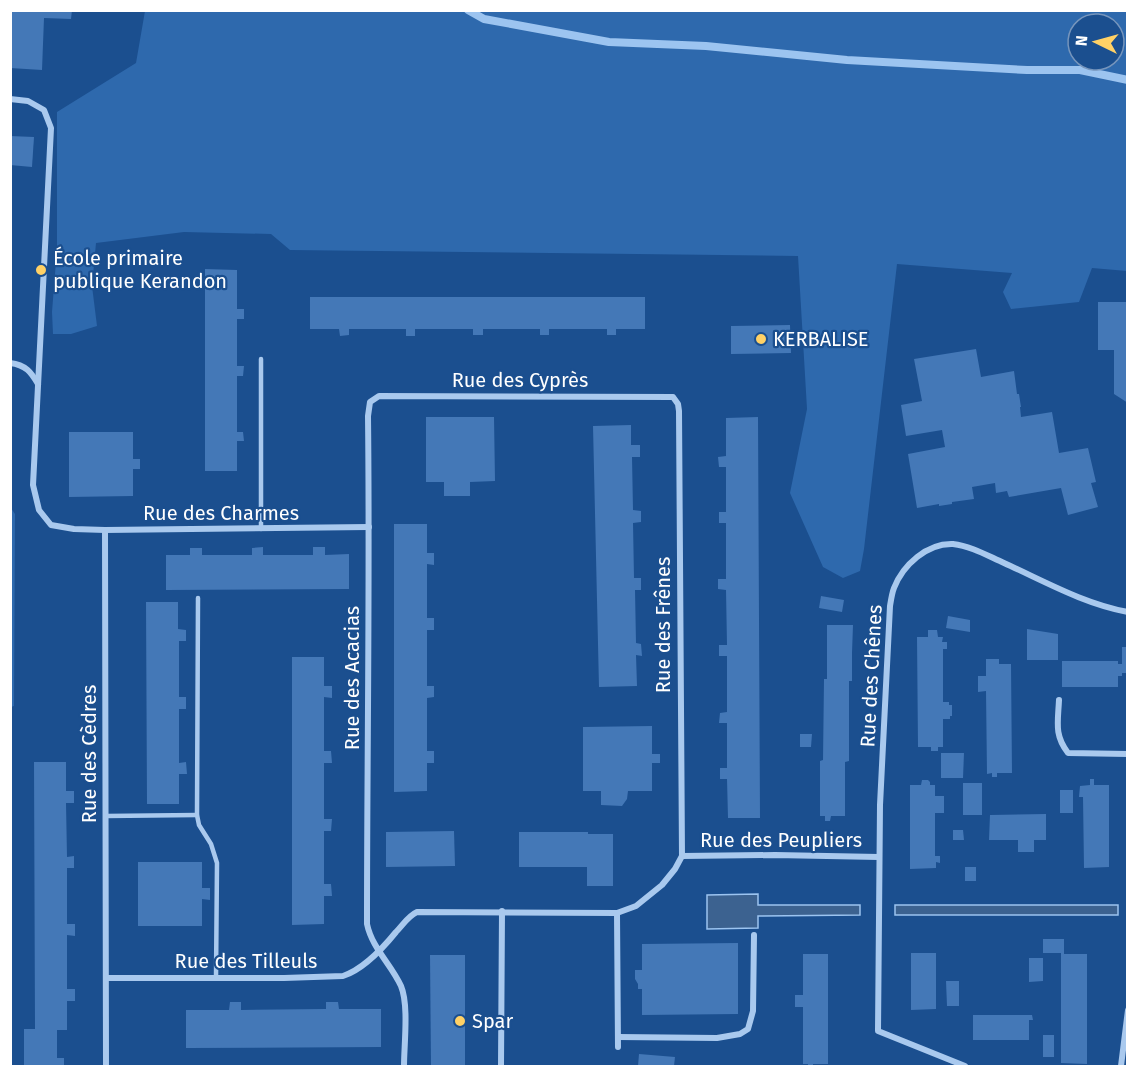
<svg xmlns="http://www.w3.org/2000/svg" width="1138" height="1077" viewBox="0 0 1138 1077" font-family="'Fira Sans',sans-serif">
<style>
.green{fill:#2e69ad;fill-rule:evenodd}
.water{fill:#3c6290;stroke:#9cc4f0;stroke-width:1.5}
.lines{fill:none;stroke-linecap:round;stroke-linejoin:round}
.stream{stroke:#9cc4f0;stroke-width:8}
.building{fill:#4478b7}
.lane{stroke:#a9c9ee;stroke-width:4.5}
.street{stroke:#a9c9ee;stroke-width:6}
.poi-dot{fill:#ffd166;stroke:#1b4f8f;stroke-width:2}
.labels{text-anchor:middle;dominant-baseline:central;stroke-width:4.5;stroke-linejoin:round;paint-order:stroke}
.poi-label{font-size:20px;fill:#fff;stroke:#1b4f8f;text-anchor:start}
.street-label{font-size:20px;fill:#fff;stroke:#1b4f8f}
</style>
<rect width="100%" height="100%" fill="#1b4f8f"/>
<!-- green -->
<g class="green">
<path d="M145,11H1127V271L1092,268L1079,302L1011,309L1003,292L1012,273L897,264L864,549L860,571L843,578L823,567L790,493L807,409L798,256L290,250L271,234L184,232L96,243L92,286L97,326L71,334H53L52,312L57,248V112L136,63ZM1078,24H1114V60H1078Z"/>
<polygon points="11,508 15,514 14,706 11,707"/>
</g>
<!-- water -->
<g class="water">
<polygon points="758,894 758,905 860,905 860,915 758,916 758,928 707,929 707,895"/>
<rect x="895" y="905" width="223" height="10"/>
</g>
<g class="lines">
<!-- stream -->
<polyline class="stream" points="468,10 484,19 609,42 706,46 847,60 1027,70 1080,70 1128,80"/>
</g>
<!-- building -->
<g class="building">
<polygon points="10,10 72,10 71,19 44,18 42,70 10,68"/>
<polygon points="10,136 34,137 32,167 10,165"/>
<polygon points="205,269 237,270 237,309 244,309 244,319 237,319 237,366 244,366 243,376 237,376 237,432 243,432 244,441 237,441 237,471 205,471"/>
<polygon points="310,297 645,297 645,329 616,329 616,335 607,335 607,329 549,329 549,335 540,335 540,329 483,329 483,335 473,335 473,329 415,329 415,336 406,336 406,329 349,329 349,335 340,336 339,329 310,329"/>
<polygon points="1098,302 1128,302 1128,403 1114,394 1114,350 1098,350"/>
<polygon points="790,325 791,353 731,354 731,326"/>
<polygon points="976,349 981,377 1014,371 1017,394 1019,394 1021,407 1020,407 1021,417 1052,412 1059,453 1088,448 1096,482 1091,483 1098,507 1068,515 1061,488 1009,497 1007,491 996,493 995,483 972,487 974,499 952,502 952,504 939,506 939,504 917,508 908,454 945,447 942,430 906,436 901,405 922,401 914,359"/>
<polygon points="426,417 494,417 495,481 470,482 470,496 444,496 444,482 426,482"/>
<polygon points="758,417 760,818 728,818 727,779 720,779 720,768 727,768 727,723 719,723 720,713 727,712 727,656 719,656 719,645 727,645 726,590 718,589 718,579 726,579 726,523 719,523 719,512 726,512 726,467 719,467 718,457 726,456 726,418"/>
<polygon points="631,425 631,445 640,445 640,457 632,457 633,510 641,511 641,522 633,523 634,578 641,578 641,590 635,590 636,643 641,644 642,656 636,655 637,686 599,687 593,426"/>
<polygon points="69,432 133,432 133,459 140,459 140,469 133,469 133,496 69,497"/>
<polygon points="394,524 427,524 427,553 434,553 434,565 427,564 427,618 434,618 434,630 427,630 427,686 434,686 434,697 427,698 427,751 434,751 434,763 427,763 427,791 394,792"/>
<polygon points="263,547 263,555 313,555 313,547 325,547 325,555 349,554 349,589 166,590 166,555 190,555 190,548 202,548 202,555 252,555 252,548"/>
<polygon points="821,596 844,600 842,612 819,608"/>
<polygon points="146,602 178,602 178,629 186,630 186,641 179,641 179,697 186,697 186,709 179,709 179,763 186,762 187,774 179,774 179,804 147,804"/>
<polygon points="948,616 970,620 970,632 946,628"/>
<polygon points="827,625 853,625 852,653 852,681 849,681 849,761 845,762 845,816 831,816 830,821 825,821 825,816 820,816 820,761 823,760 824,679 827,679"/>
<polygon points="1027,629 1058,634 1058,660 1027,660"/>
<polygon points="928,630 937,630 938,637 943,637 942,642 947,642 947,649 943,649 943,702 949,702 949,705 952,705 952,716 950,716 950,719 943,719 943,747 938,747 938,751 931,751 931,747 918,747 917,637 928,637"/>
<polygon points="1122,647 1128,647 1128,673 1122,673 1122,676 1118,676 1118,687 1062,687 1062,661 1118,661 1118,664 1122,664"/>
<polygon points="292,657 324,657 324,686 332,686 332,698 324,697 324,751 331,751 332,763 324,763 324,819 332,819 331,831 324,831 324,884 331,884 332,896 324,896 324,924 292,925"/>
<polygon points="986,659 999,659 999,664 1011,664 1012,773 997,773 997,777 992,777 992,773 987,774 986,691 978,692 978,676 986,676"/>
<polygon points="652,726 652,754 660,754 660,763 652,763 652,791 628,791 627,799 622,806 601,805 601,791 583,791 583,727"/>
<polygon points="800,734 812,734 811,747 800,747"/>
<polygon points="941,753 964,753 963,778 941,778"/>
<polygon points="34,762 66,762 66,791 74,791 74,803 66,803 67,857 74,856 74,868 67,868 67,924 75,924 75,936 67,935 67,989 75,989 75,1001 67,1001 67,1030 57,1030 57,1058 64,1058 64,1066 24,1066 24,1029 35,1029"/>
<polygon points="1090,779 1094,779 1094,785 1109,785 1109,867 1084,868 1083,797 1079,797 1080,786 1090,785"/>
<polygon points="922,780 928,780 930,782 930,785 935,785 935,796 944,796 944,813 935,813 935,856 940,856 940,863 936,862 936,868 910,869 910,785 921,785"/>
<rect x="963" y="783" width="19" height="32"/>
<rect x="1060" y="790" width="13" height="23"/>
<polygon points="1046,814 1046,840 1034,840 1034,852 1018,852 1018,840 989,840 990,815"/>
<polygon points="953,830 963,830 964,840 953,840"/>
<polygon points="454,831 455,866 386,867 386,832"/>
<polygon points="519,832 588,832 588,834 613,834 613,886 587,886 587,867 519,867"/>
<polygon points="138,862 202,862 202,888 210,888 210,900 202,899 202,926 138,926"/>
<rect x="965" y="867" width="11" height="14"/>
<polygon points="1043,939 1064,939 1064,954 1087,954 1087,1064 1061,1063 1061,953 1043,953"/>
<polygon points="738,943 738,1014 642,1015 642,989 638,989 638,984 635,979 635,970 642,970 642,944"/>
<polygon points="911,953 936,953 936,1009 911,1010"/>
<polygon points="803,954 828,954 828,1064 813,1064 813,1066 808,1066 808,1064 803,1064 803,1007 795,1007 795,995 803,995"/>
<polygon points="430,955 465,955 465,1066 431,1066"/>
<polygon points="1029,958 1043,958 1043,981 1029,982"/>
<polygon points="946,981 959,981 959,1006 947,1006"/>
<polygon points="230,1002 241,1002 241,1010 326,1009 326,1002 338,1002 339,1009 381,1009 381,1047 186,1048 186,1010 229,1010"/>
<polygon points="973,1015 1032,1015 1033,1020 1029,1020 1029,1040 973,1040"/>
<rect x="1043" y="1035" width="11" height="22"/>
<polygon points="639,1054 675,1057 674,1066 638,1066"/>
</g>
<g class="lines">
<!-- lane -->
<g class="lane">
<polyline points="261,359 261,529"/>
<polyline points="198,598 197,815 199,825 211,844 217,863 216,978"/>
<polyline points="106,816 197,815"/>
</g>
<!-- street -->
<g class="street">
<polyline points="10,99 28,101 44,110 51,128 33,485 39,510 51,525 74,529 105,530 369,527"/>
<path d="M10,363C26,365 31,372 38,384"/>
<polyline points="105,530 106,1066"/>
<path d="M1059,700C1058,722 1054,735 1068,753L1128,754"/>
<polyline points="682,856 775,855 879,857"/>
<polyline points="617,913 618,1047"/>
<path d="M106,978H284L343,976C364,969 383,948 396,932C403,925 408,916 417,912L617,913L636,906L662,885L675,869L682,856L679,411L678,404L673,397L379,396L370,402L368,416C370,585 367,754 367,924C372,948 391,964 401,986C409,1005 404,1045 404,1066"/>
<polyline points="618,1037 717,1038 740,1034 748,1029 753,1011 754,935"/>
<polyline points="501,1066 502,911"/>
<path d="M965,1066L878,1031L880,805L890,606C891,600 892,593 894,588C903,565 927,543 953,544C971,546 988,556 1004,563C1044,581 1084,604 1128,612"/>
<polyline points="1121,1066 1128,1010"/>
</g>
</g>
<!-- markers -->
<g class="poi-dot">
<circle cx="41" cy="270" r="6"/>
<circle cx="761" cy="339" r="6"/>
<circle cx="460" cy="1021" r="6"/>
</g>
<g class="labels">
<!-- poi labels -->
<g class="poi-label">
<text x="53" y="258">École primaire<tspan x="53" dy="23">publique Kerandon</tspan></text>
<text x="773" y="339">KERBALISE</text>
<text x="472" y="1021">Spar</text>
</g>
<!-- street labels -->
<g class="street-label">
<text x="520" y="380">Rue des Cyprès</text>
<text x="221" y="513">Rue des Charmes</text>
<text transform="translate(663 625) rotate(-90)">Rue des Frênes</text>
<text transform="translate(871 676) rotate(-87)">Rue des Chênes</text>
<text transform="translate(352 678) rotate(-90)">Rue des Acacias</text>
<text transform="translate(89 754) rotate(-90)">Rue des Cèdres</text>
<text x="781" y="840">Rue des Peupliers</text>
<text x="246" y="961">Rue des Tilleuls</text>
</g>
</g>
<!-- border -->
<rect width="1138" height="1077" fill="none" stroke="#ffffff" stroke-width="24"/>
<!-- north arrow -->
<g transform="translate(1096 42) rotate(275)"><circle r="28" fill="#1b4f8f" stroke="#7695bc" stroke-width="1.5"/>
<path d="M0-4.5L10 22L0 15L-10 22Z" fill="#ffd166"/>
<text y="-9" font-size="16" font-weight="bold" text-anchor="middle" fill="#ffffff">N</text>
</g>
</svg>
